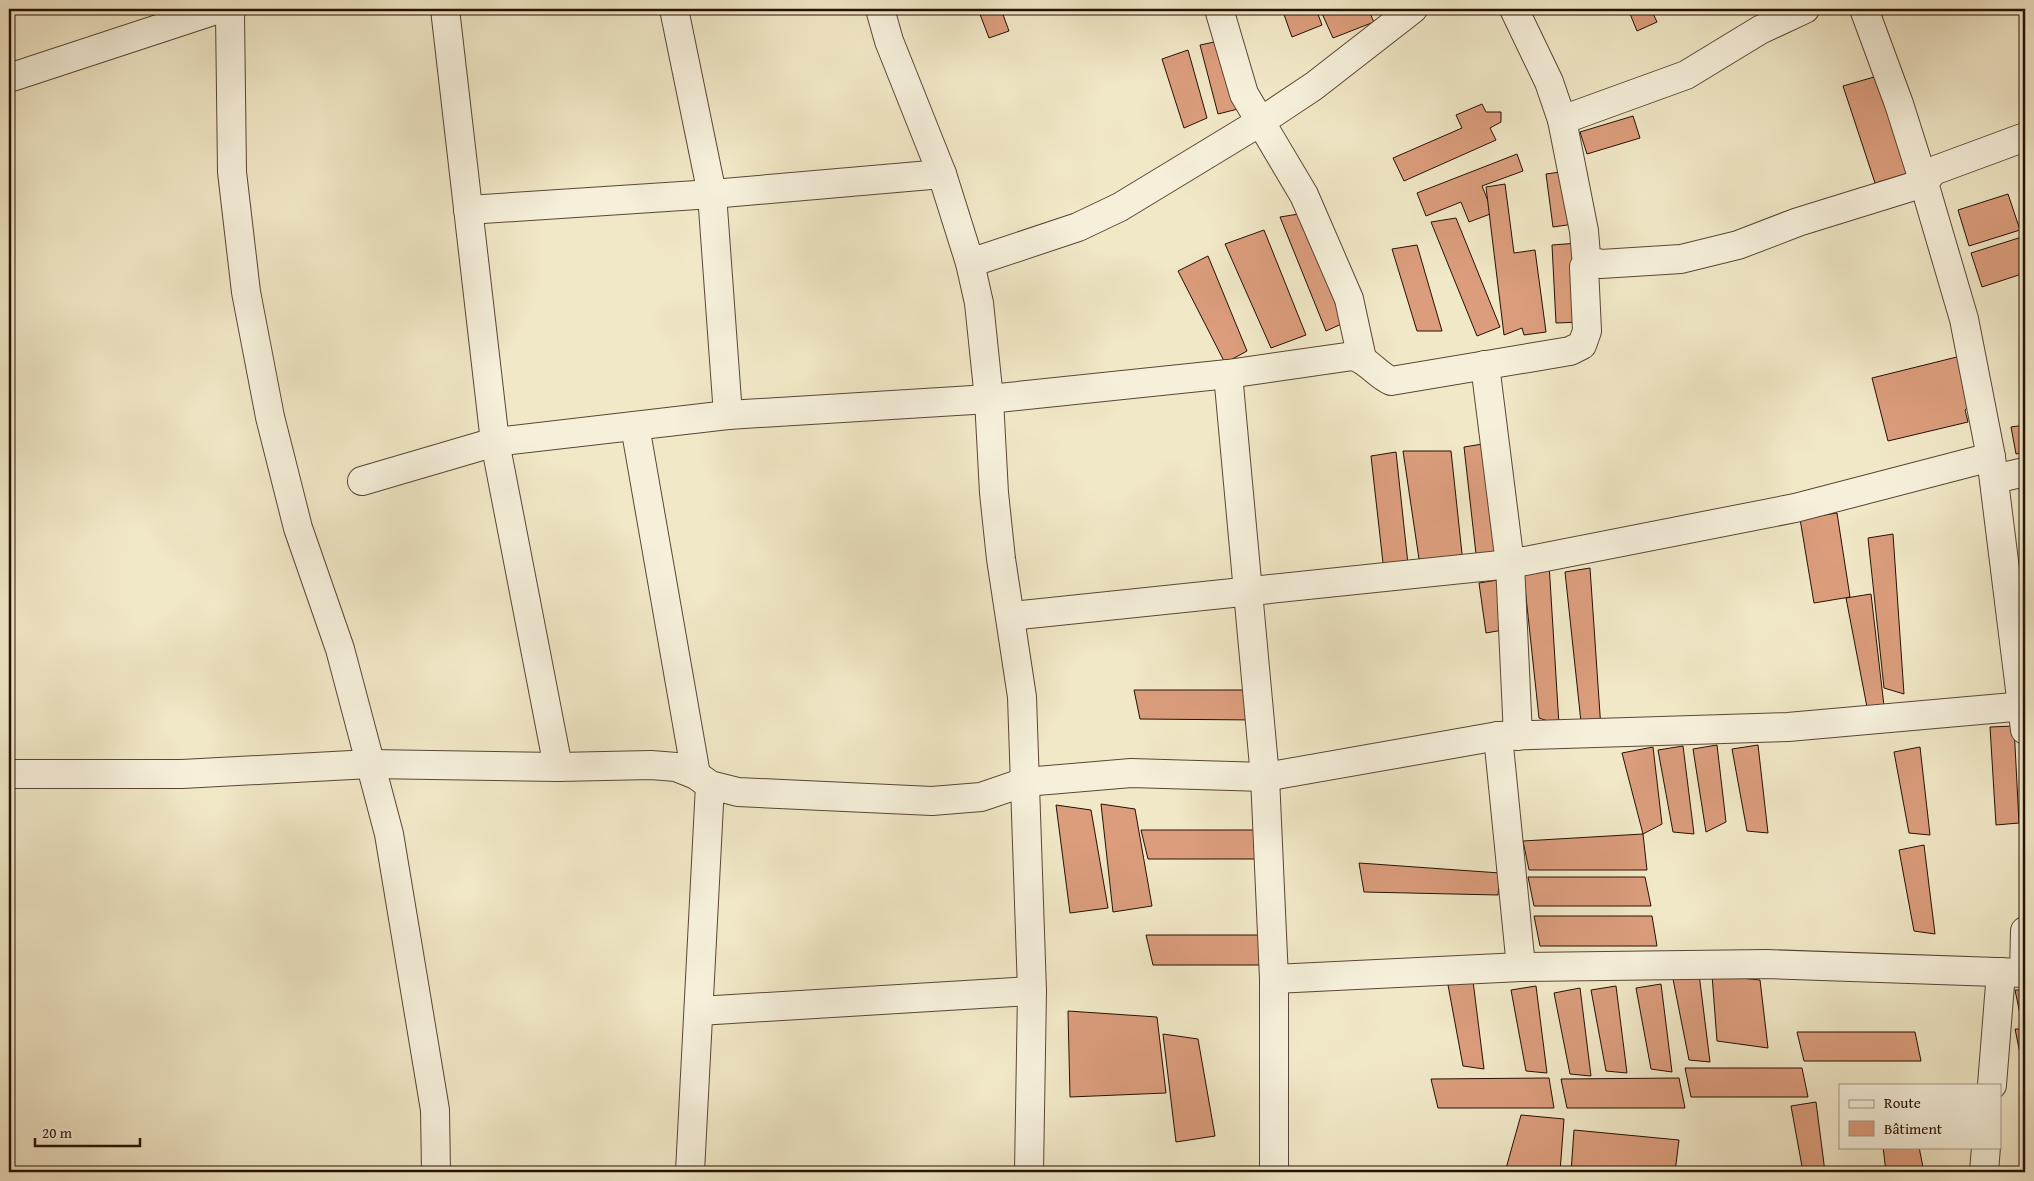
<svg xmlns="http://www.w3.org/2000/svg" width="2034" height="1181" viewBox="0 0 2034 1181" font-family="'Gentium Book Plus',serif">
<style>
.building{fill:#db9d7c;stroke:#261003}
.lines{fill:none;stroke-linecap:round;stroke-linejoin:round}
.minor-casing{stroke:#594634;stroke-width:30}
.minor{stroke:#f6f0db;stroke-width:28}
</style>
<rect width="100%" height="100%" fill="#f1e8c7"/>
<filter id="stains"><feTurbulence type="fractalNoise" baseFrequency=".004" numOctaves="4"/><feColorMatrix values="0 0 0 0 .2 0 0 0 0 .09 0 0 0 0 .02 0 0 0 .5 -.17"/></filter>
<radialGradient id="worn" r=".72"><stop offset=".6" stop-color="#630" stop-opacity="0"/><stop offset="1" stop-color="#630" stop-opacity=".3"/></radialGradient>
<!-- building -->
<g class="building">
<polygon points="978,9 1001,9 1009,31 989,38"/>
<polygon points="1282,9 1316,9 1322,25 1292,37"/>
<polygon points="1320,9 1368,9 1374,22 1333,38"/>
<polygon points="1628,9 1651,9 1657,22 1637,31"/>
<polygon points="1224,40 1242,108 1218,114 1200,45"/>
<polygon points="1188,50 1207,118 1184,128 1162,59"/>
<polygon points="1881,75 1912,172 1875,183 1843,86"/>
<polygon points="1482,104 1486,112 1501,112 1501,122 1490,128 1496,140 1404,181 1393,158 1462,128 1456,115"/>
<polygon points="1633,116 1640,138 1587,154 1580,132"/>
<polygon points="1517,154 1523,171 1482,186 1493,213 1469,222 1461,202 1426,216 1417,193"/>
<polygon points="1567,171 1574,224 1553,227 1546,174"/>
<polygon points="1505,184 1514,253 1535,250 1546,332 1524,335 1522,328 1504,335 1486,187"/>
<polygon points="2008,194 2020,230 1969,246 1958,210"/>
<polygon points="1305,213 1348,321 1326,331 1280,217"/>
<polygon points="1456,218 1500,327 1477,336 1431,222"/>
<polygon points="1264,230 1306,335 1271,348 1225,244"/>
<polygon points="2025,236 2025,273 1982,287 1971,253"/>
<polygon points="1579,243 1582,322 1556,323 1552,245"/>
<polygon points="1417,245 1442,331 1417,331 1392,249"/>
<polygon points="1208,256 1247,351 1225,363 1178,271"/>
<polygon points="1965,355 1976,400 1965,410 1968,422 1888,441 1872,378"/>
<polygon points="2025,425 2025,452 2016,454 2011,427"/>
<polygon points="1489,443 1501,555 1476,554 1464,447"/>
<polygon points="1403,451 1451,451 1463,563 1419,559"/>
<polygon points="1396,452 1408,564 1383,563 1371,456"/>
<polygon points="1837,513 1850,597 1814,603 1800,519"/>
<polygon points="1893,534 1904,694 1884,688 1868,538"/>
<polygon points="1549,564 1559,725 1539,718 1523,569"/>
<polygon points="2005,564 2025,564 2025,593 2012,593"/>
<polygon points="1590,568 1601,729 1581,722 1565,572"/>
<polygon points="1504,579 1503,630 1486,633 1479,583"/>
<polygon points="1871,594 1884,706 1867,707 1846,598"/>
<polygon points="1134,690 1252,690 1257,720 1140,719"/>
<polygon points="2014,726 2019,823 1996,825 1990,727"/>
<polygon points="1717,745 1726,822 1706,832 1693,749"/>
<polygon points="1758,745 1768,833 1747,831 1732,749"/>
<polygon points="1683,746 1694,834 1673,832 1658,750"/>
<polygon points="1653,747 1662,824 1643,834 1622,753"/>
<polygon points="1920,747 1930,835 1909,833 1894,752"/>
<polygon points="1101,804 1135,809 1152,906 1113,912"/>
<polygon points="1056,805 1091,810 1108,908 1070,913"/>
<polygon points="1141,830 1260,830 1265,859 1148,859"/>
<polygon points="1643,834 1647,870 1529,870 1523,841"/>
<polygon points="1924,845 1935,934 1914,931 1899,850"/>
<polygon points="1359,863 1500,873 1498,895 1364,892"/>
<polygon points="1528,877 1645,877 1651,906 1534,906"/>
<polygon points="1534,916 1652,916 1657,946 1540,946"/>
<polygon points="1146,935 1264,935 1270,965 1153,965"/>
<polygon points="1699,974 1710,1062 1689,1060 1673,979"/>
<polygon points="1712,975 1760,980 1768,1048 1717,1041"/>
<polygon points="1473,981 1484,1069 1463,1066 1448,985"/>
<polygon points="1661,984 1672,1072 1651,1069 1636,988"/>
<polygon points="1536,986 1547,1073 1526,1071 1511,990"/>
<polygon points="1616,986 1627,1073 1606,1071 1591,990"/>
<polygon points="1580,988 1591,1076 1570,1074 1554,993"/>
<polygon points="2015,990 2025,990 2025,1019 2021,1019"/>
<polygon points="1068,1011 1157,1017 1166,1093 1070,1097"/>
<polygon points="2015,1029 2025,1029 2025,1058 2021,1058"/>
<polygon points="1797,1032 1915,1032 1921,1061 1804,1061"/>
<polygon points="1163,1034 1198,1039 1215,1136 1176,1142"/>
<polygon points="1685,1068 1802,1068 1808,1097 1691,1097"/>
<polygon points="1549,1078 1554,1108 1438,1108 1431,1079"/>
<polygon points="1679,1078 1685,1108 1567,1108 1561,1079"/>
<polygon points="1816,1102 1825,1172 1803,1172 1791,1106"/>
<polygon points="1521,1115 1564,1119 1560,1172 1505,1172"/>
<polygon points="1574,1130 1679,1140 1675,1172 1571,1172"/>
<polygon points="1883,1147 1919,1147 1924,1172 1886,1172"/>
</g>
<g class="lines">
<!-- minor casing -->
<g class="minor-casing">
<g id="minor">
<polyline points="232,9 230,14 232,172 246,292 270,417 298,528 340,649 389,834 435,1110 436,1172"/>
<polyline points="445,9 495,442 558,767"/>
<polyline points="674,9 712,194 728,415"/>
<polyline points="880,9 889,41 942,174 970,263 979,303 989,399 994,493 1001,559 1022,697 1032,991 1029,1172"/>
<polyline points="1219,9 1244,94 1304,195 1349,299 1362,359"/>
<polyline points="1514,9 1549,82 1562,120 1584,231 1586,255 1590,261 1601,264 1681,259 1738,245 1798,222 1924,183 1899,104 1864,9"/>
<polyline points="9,78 219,9"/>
<polyline points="1562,120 1686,75 1760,30 1805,9"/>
<polyline points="2025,137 1933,171 1924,183 1964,319 1991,457 2025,730"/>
<polyline points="468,210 712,194 942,174"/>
<polyline points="970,263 1078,227 1120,207 1260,122 1314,86 1413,9"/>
<polyline points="1485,365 1510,564 1518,736"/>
<polyline points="1228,374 1265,777 1274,979 1274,1172"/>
<polyline points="635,426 696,775"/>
<polyline points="1994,479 2025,472"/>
<path d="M362,481L495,442L728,415L989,399L1228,374L1353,356C1368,360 1377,375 1391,381L1570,351L1582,345L1587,331L1584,267L1590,261"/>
<polyline points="1011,616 1510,564 1795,508 1991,457"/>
<polyline points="1498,736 1521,967"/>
<polyline points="9,774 182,774 370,764 558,767 651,765 676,767 696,775 710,785 738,792 932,801 981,797 1025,782 1131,773 1265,777 1498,736 1788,727 2025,706"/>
<polyline points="2024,973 2025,931"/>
<polyline points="1274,979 1521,967 1767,964 2025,973"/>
<polyline points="699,1011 1032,991"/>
<polyline points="1992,1085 2001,972"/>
<polyline points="690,1172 710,785"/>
<polyline points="1984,1172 1986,1147"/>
</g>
</g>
<!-- minor -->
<use href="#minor" class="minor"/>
</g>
<!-- margin -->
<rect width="2034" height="1181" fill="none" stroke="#f1e8c7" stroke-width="30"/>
<rect x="10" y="10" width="2014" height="1161" fill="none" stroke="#261003" stroke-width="2.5"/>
<rect x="15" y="15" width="2004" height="1151" fill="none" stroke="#261003"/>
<!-- legend -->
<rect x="1839" y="1084" width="162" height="65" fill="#f6f0db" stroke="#a39685"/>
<rect x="1849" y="1100" width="25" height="8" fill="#f6f0db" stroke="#a39685"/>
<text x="1884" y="1108" font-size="15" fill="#261003">Route</text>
<rect x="1849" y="1121" width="25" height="15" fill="#db9d7c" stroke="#a39685"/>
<text x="1884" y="1134" font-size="15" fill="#261003">Bâtiment</text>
<!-- scale -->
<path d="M35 1138v8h105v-8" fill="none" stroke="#261003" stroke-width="2.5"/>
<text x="42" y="1138" font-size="15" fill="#261003" stroke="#f6f0db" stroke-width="4" paint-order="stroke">20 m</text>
<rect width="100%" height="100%" filter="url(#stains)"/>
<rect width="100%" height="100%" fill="url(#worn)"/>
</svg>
